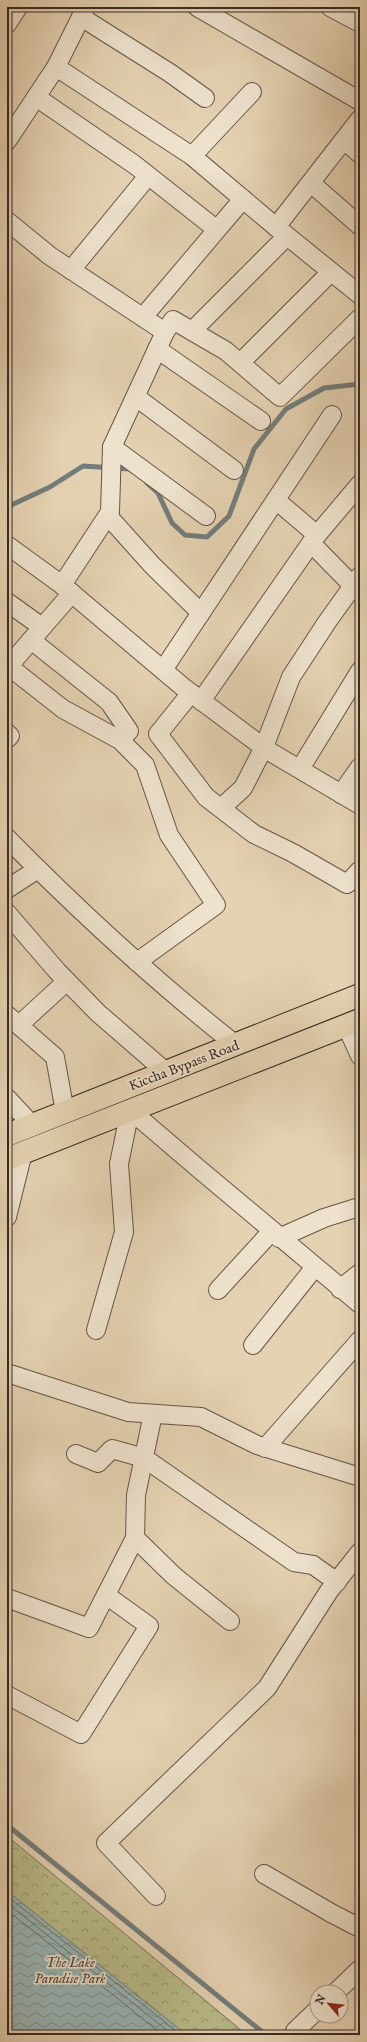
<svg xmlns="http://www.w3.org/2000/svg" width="367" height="2042" viewBox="0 0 367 2042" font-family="'IM FELL English',serif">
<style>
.forest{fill:url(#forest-crowns);stroke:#797358}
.water{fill:url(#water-waves);stroke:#737e7c}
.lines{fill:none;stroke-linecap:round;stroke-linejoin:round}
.shore{stroke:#69706e;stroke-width:1}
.stream{stroke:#737e7c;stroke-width:5}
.street-casing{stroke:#645549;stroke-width:20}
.primary-casing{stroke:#392b26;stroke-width:24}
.street{stroke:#eee2cd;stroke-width:18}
.primary{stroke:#e5d2b2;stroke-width:22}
.labels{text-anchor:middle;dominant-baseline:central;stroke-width:3.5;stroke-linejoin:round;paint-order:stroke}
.street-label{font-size:14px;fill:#392b26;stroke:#eee2cd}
.park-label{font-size:14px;font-style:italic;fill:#53483a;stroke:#eee2cd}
</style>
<defs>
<pattern id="forest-crowns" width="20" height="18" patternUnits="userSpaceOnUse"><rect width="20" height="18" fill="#b9bb89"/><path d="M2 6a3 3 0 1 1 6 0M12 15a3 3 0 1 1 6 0" fill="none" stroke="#979870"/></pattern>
<pattern id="water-waves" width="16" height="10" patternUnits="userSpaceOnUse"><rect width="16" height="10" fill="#99b5b6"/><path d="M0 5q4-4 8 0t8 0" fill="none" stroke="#7e9394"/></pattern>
</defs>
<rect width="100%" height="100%" fill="#e5d2b2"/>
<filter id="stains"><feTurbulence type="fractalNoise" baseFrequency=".005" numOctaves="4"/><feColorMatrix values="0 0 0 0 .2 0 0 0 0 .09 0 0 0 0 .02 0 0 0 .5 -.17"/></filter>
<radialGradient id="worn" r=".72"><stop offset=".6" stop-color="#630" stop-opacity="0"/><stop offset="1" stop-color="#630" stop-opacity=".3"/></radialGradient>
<!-- forest -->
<polygon class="forest" points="7,1836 247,2035 7,2035"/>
<!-- water -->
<polygon class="water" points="7,1891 187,2035 7,2035"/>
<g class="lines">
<!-- shore -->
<g class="shore">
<polyline points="7,1896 181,2035"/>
<polyline points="7,1903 173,2035"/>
<polyline points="7,1910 163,2035"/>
</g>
<!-- stream -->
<g class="stream">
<polyline points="147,483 158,493 172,523 185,535 207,537 229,516 254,449 286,409 324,388 360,384"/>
<polyline points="7,507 50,487 83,466 130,469"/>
<polyline points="7,1825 266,2035"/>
</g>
<!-- street casing -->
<g class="street-casing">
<g id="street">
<polyline points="197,7 360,101"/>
<polyline points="330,7 360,23"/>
<polyline points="81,17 170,73 205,98"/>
<polyline points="7,24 18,7"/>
<polyline points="56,67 192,156 276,227"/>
<polyline points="36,97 135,165 216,229"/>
<polyline points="360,119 276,227 360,295"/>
<polyline points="344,140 360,154"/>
<polyline points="7,141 56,67 86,7"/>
<polyline points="192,156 252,92"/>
<polyline points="311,183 360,226"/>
<polyline points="7,221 50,256 165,332"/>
<polyline points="71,270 148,176"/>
<polyline points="143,317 243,199"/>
<polyline points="192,331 287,236"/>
<polyline points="157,349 261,421"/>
<polyline points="240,363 331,272"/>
<polyline points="136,397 234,470"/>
<polyline points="112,447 206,516"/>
<polyline points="276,500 317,535 311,543 360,593"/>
<polyline points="108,516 152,565 201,613"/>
<polyline points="317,535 360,484"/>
<polyline points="7,545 62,585 183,687 267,750 360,805"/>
<polyline points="62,585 110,512 112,447 165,332 173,320 226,351 280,397 360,318"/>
<polyline points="7,602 42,627"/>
<polyline points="31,640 109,702 129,731 120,740"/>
<polyline points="7,665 63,709 120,740 145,765 169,835 216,905 137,962"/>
<polyline points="7,668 72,593"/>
<polyline points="163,670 332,415"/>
<polyline points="191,693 158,734 206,797 254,834 293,853 347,884 360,870"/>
<polyline points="201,701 311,543"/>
<polyline points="7,733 10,736 7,739"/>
<polyline points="300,769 360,671"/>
<polyline points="341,794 360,767"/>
<polyline points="221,808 243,788 264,747 291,677 327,622 360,576"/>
<path d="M7,838C79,911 155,981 236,1045"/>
<polyline points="7,889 38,869"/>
<polyline points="7,913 57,971 98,1013 166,1072"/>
<polyline points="7,1015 55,1057 65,1112"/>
<polyline points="19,1025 67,981"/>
<polyline points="346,1025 360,1056"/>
<polyline points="7,1098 32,1125"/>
<polyline points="7,1217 23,1152"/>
<polyline points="279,1238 324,1218 359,1207"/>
<polyline points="340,1289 360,1273"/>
<polyline points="218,1290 272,1231"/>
<polyline points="96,1330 124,1232 119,1164 130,1110 199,1169 360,1304"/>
<polyline points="253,1345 315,1267"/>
<polyline points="7,1373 128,1412 201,1417 257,1445 360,1477"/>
<polyline points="265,1448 360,1340"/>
<polyline points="76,1454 98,1463 112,1449 144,1458 294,1562 313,1565 337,1582"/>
<polyline points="135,1538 174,1576 230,1621"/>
<polyline points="7,1598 89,1628 135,1538 136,1495 153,1414"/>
<polyline points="7,1695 81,1734 149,1626 106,1595"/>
<polyline points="264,1874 331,1913 360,1928"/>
<polyline points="156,1896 106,1843 267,1688 329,1591 360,1552"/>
<polyline points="336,1992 360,1969"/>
<polyline points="295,2031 317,2010"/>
</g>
</g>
<!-- primary casing -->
<g class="primary-casing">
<g id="primary">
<polyline points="7,1135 360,995"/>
<polyline points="7,1159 360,1020"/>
</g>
</g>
<!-- street -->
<use href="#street" class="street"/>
<!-- primary -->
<use href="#primary" class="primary"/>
</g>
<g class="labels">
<!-- street labels -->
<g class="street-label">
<text transform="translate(184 1066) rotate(-21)">Kiccha Bypass Road</text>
</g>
<!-- park labels -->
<g class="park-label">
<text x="70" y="1963">The Lake<tspan x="70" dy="16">Paradise Park</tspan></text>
</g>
</g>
<!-- margin -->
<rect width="367" height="2042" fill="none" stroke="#e5d2b2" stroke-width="24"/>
<rect x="8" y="8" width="351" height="2026" fill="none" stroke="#392b26" stroke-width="2"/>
<rect x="12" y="12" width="343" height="2018" fill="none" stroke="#392b26"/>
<!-- north arrow -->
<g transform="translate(329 2004) rotate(298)"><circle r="19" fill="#eee2cd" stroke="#a6998a"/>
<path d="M0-3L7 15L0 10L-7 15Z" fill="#8f2418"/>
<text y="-6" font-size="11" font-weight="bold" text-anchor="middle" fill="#392b26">N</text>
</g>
<rect width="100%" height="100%" filter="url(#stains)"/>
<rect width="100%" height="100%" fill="url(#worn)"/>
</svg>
